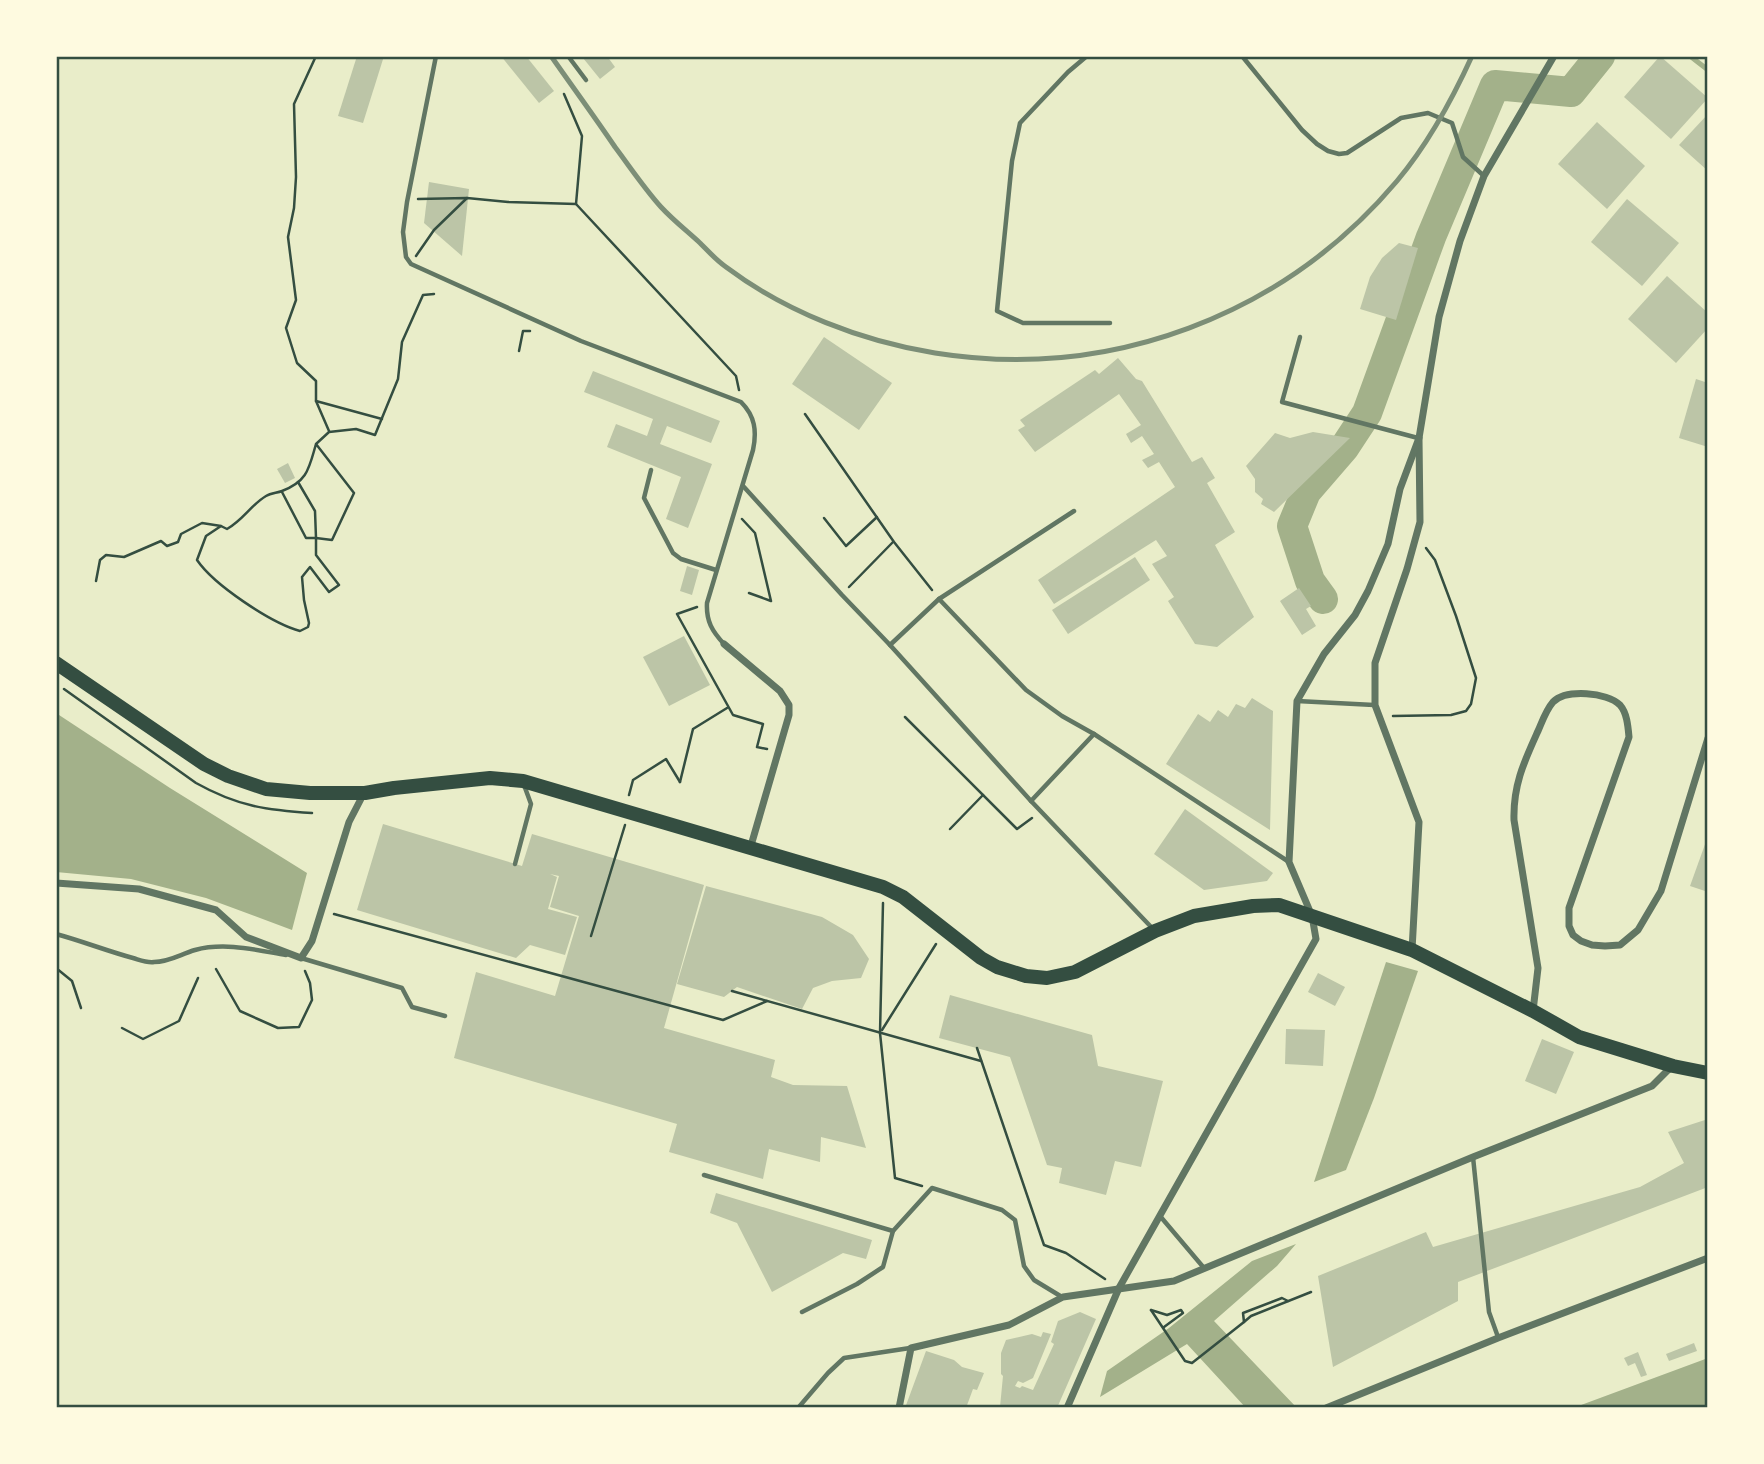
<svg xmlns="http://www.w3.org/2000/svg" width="1764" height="1464" viewBox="0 0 1764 1464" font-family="Helvetica,sans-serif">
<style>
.water{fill:#a3b18a}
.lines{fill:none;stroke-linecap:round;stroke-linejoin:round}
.stream{stroke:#a3b18a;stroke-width:5}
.river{stroke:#a3b18a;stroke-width:30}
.building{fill:#bcc5a7}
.path{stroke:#344e41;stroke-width:2.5}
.service{stroke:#617663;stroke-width:4.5}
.minor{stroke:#617663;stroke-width:7}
.primary{stroke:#344e41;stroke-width:14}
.rail{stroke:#7c8e77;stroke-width:5}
.neatline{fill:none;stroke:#344e41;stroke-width:2.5}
</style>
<rect width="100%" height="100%" fill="#e9edc9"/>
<!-- water -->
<g class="water">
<polygon points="56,713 170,788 307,873 292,930 206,898 131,879 56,872"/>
<polygon points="1386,962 1418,971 1374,1098 1346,1170 1314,1182"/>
<polygon points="1296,1244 1277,1266 1214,1321 1297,1408 1246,1408 1187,1344 1100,1397 1107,1371 1169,1328 1252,1261"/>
<polygon points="1708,1357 1708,1408 1573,1408 1708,1358"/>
</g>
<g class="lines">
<!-- stream -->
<polyline class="stream" points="1690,56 1708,70"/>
<!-- river -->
<polyline class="river" points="1323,599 1310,581 1292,526 1306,492 1344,448 1367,413 1431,237 1495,85 1571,92 1600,56"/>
</g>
<!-- building -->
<g class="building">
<polygon points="357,56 384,56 363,123 338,116"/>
<polygon points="501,56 526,56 554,91 539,103"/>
<polygon points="585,56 607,56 615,67 600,79 583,58"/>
<polygon points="1660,56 1708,98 1671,139 1624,97"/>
<polygon points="1708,114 1708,171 1679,145"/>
<polygon points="1597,122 1645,166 1607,209 1558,164"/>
<polygon points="429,182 469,189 462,256 424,223"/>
<polygon points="1627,199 1679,243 1642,286 1591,242"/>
<polygon points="1399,243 1418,248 1396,320 1360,309 1370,277 1382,258"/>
<polygon points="1667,276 1708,313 1708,328 1676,363 1628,319"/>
<polygon points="824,337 892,383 859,430 792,384"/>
<polygon points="1118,358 1136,379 1142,381 1192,462 1202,457 1215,478 1207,483 1235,532 1215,545 1254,617 1217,647 1195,644 1168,601 1174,597 1152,564 1167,556 1156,540 1054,604 1038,580 1175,487 1159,462 1148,468 1142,460 1154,454 1142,436 1131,443 1126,434 1141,425 1119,394 1035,452 1018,430 1025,426 1020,420 1095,370 1099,374"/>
<polygon points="593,371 720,421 711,443 667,426 660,444 712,464 688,528 666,519 681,477 607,447 616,424 647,436 653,419 584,392"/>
<polygon points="1696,379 1708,383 1708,447 1679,438"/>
<polygon points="1313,432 1350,438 1274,512 1261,504 1263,499 1255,492 1255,479 1246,466 1275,433 1290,438"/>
<polygon points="288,463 295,478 285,483 277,469"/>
<polygon points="1135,557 1150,580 1068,634 1052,610"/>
<polygon points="687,566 699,570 692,595 680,591"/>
<polygon points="1299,588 1311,606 1306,609 1316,626 1302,635 1280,601"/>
<polygon points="684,636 710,685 669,706 643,657"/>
<polygon points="1252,698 1273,711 1270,830 1166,764 1198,714 1210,722 1218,710 1228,717 1236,704 1245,708"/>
<polygon points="1185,809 1273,873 1267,881 1204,890 1154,854"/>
<polygon points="383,824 522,866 532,834 704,885 664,1028 775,1060 771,1077 793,1085 847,1086 866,1148 821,1137 820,1162 769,1149 763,1179 669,1152 677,1124 454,1058 476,972 555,996 579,916 550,907 559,876 550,874 557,877 548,909 577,917 565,955 530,945 516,958 357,910"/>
<polygon points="1708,836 1708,892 1690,886"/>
<polygon points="706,886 822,917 853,935 869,959 861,978 832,981 813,988 802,1009 737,987 724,997 677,984"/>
<polygon points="1318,973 1345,987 1335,1006 1308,992"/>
<polygon points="950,995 1092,1035 1098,1066 1163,1081 1141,1167 1115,1161 1106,1195 1059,1183 1062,1168 1047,1165 1010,1057 939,1038"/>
<polygon points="1286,1029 1325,1030 1323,1066 1285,1064"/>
<polygon points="1542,1039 1574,1052 1556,1094 1525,1081"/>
<polygon points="1708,1119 1708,1187 1458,1282 1458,1301 1333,1367 1318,1276 1426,1232 1433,1247 1640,1187 1684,1163 1668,1132"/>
<polygon points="716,1193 872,1240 866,1259 843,1253 772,1292 737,1223 710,1213"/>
<polygon points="1080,1312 1096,1319 1057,1408 1000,1407 1003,1376 1001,1374 1001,1353 1006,1340 1032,1334 1041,1337 1043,1332 1051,1334 1033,1378 1023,1383 1018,1381 1015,1386 1020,1388 1022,1386 1033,1390 1054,1344 1051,1342 1058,1321"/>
<polygon points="1694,1343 1697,1351 1669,1361 1666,1354"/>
<polygon points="926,1351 954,1360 962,1367 984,1373 977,1390 973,1389 966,1408 905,1408"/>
<polygon points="1638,1352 1647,1375 1641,1377 1635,1363 1628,1366 1624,1358"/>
</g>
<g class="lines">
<!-- path -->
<g class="path">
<polyline points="316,56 294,104 296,177 294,208 288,237 296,300 286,328 297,363 316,381 316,401 329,431"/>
<polyline points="564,94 582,136 576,204 736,376 739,390"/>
<polyline points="418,199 467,198 508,202 576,204"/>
<polyline points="416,256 434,230 467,198"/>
<polyline points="519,351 523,331 530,331"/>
<polyline points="316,401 382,419"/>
<polyline points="805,414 894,542 932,590"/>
<path d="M316,444C309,468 308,481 282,491C277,493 271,493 266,496C251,505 243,520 227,529L221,526L206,536L197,560C214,585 271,623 300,631L308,627L309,623L304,600L302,577L310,567L329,592L339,585L316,555V538L332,540L354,493L316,444L329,432L356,429L375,435L398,379L402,342L423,295L434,294"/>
<polyline points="282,492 306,538 316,538 315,511 298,482"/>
<polyline points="824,518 846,546 877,517"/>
<polyline points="742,519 755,533 771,601 749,593"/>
<polyline points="96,581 100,560 106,555 124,557 161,541 167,546 178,542 181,534 202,523 221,526"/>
<polyline points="849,587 893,542"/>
<polyline points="697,607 677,614 733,715 763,724 757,747 767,749"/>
<path d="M64,689L196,783C237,806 266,810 312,813"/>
<polyline points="1393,716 1451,715 1466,711 1471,704 1476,678 1456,616 1435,560 1426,548"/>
<polyline points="905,717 1017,829 1032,818"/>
<polyline points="680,782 693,729 727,708"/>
<polyline points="629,795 633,780 666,759 680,782"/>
<polyline points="950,829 983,795"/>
<polyline points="883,903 880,1033 895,1178 922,1186"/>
<polyline points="334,914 723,1020 767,1001"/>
<polyline points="591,936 625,825"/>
<polyline points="56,968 72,981 81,1008"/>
<polyline points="216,969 240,1011 278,1028 299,1027 312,1000 310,983 305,971"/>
<polyline points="732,991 981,1061"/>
<polyline points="122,1028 143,1039 179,1021 198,978"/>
<polyline points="882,1030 936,944"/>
<polyline points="977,1048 1044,1245 1066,1253 1105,1279"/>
<polyline points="1151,1310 1185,1361 1192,1363 1244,1322 1243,1313 1282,1298 1288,1301"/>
<polyline points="1151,1310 1167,1315 1181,1310 1183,1313 1164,1327"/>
<polyline points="1244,1322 1251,1316 1311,1292"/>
</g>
<!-- service -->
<g class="service">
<path d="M436,56L407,202L403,232L406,257L411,264L581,341L741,402C755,416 757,431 753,450L707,603C706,621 712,631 724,644"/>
<polyline points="568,56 586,80"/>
<polyline points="1087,56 1068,72 1020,123 1012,161 997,311 1023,323 1110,323"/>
<polyline points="1242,56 1302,130 1317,144 1328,151 1339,154 1347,153 1401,118 1428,113 1452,123 1463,157 1484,176"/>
<polyline points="1300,337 1282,402 1418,438"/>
<polyline points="651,470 644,498 673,553 681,559 716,570"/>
<polyline points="744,487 842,595 890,645 1031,801 1154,930"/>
<polyline points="939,599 1026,690 1062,716 1094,734 1289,862"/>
<polyline points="890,645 939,599 1074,511"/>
<polyline points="1297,701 1374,705"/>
<polyline points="1031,801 1094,734"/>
<polyline points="515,864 531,804 524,785"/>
<path d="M56,934C82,941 107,951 133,958C140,960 147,963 154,962C169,962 181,954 195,950C225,942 256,950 286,955"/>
<polyline points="301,958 402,988 412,1007 445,1016"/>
<polyline points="1473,1157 1489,1312 1498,1337"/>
<polyline points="704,1175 893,1231 932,1188 1002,1210 1015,1220 1024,1266 1034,1280 1062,1297"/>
<polyline points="1160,1216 1204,1268"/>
<polyline points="802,1312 857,1284 883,1267 893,1231"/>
<polyline points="798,1408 828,1373 844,1358 910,1348"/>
</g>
<!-- minor -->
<g class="minor">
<polyline points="724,644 780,691 789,705 789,715 750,849"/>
<polyline points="56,883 139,889 216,910 246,937 301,958 312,941 349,822 364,793"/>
<polyline points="1412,950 1419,822 1375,705 1375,663 1407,569 1420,522 1419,438 1439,317 1460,241 1484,176 1554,56"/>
<path d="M1533,1011L1538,968L1514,820C1513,785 1524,762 1538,731C1542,722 1546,710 1553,702C1566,689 1607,692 1620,705C1627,713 1628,726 1629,737L1569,908V926L1573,935L1581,941L1592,945L1605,946L1620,945L1638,930L1661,891L1708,738"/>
<polyline points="899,1408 911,1348 1009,1325 1063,1297 1174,1281 1473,1157 1652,1086 1671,1067"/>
<polyline points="1067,1408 1119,1288 1316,939 1312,916 1289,862 1297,701 1324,654 1355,615 1368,591 1388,544 1400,489 1419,438"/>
<polyline points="1326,1408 1498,1338 1708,1258"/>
</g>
<!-- primary -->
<polyline class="primary" points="56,663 204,764 228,776 266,789 310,793 365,793 394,788 490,778 523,781 883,887 903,897 981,958 997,967 1026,976 1047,978 1075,972 1155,931 1194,916 1253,906 1279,905 1412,950 1533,1011 1579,1037 1673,1066 1708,1073"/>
<!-- rail -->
<path class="rail" d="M551,56C572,86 594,116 615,147C630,167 644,188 661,207C673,220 687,231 700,243C708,251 716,260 726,267C786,312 861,341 935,353C1110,381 1283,316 1397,181C1428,144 1452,100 1472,56"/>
</g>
<!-- border -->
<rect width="1764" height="1464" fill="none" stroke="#fefae0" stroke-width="116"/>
<rect x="58" y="58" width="1648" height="1348" class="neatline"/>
</svg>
